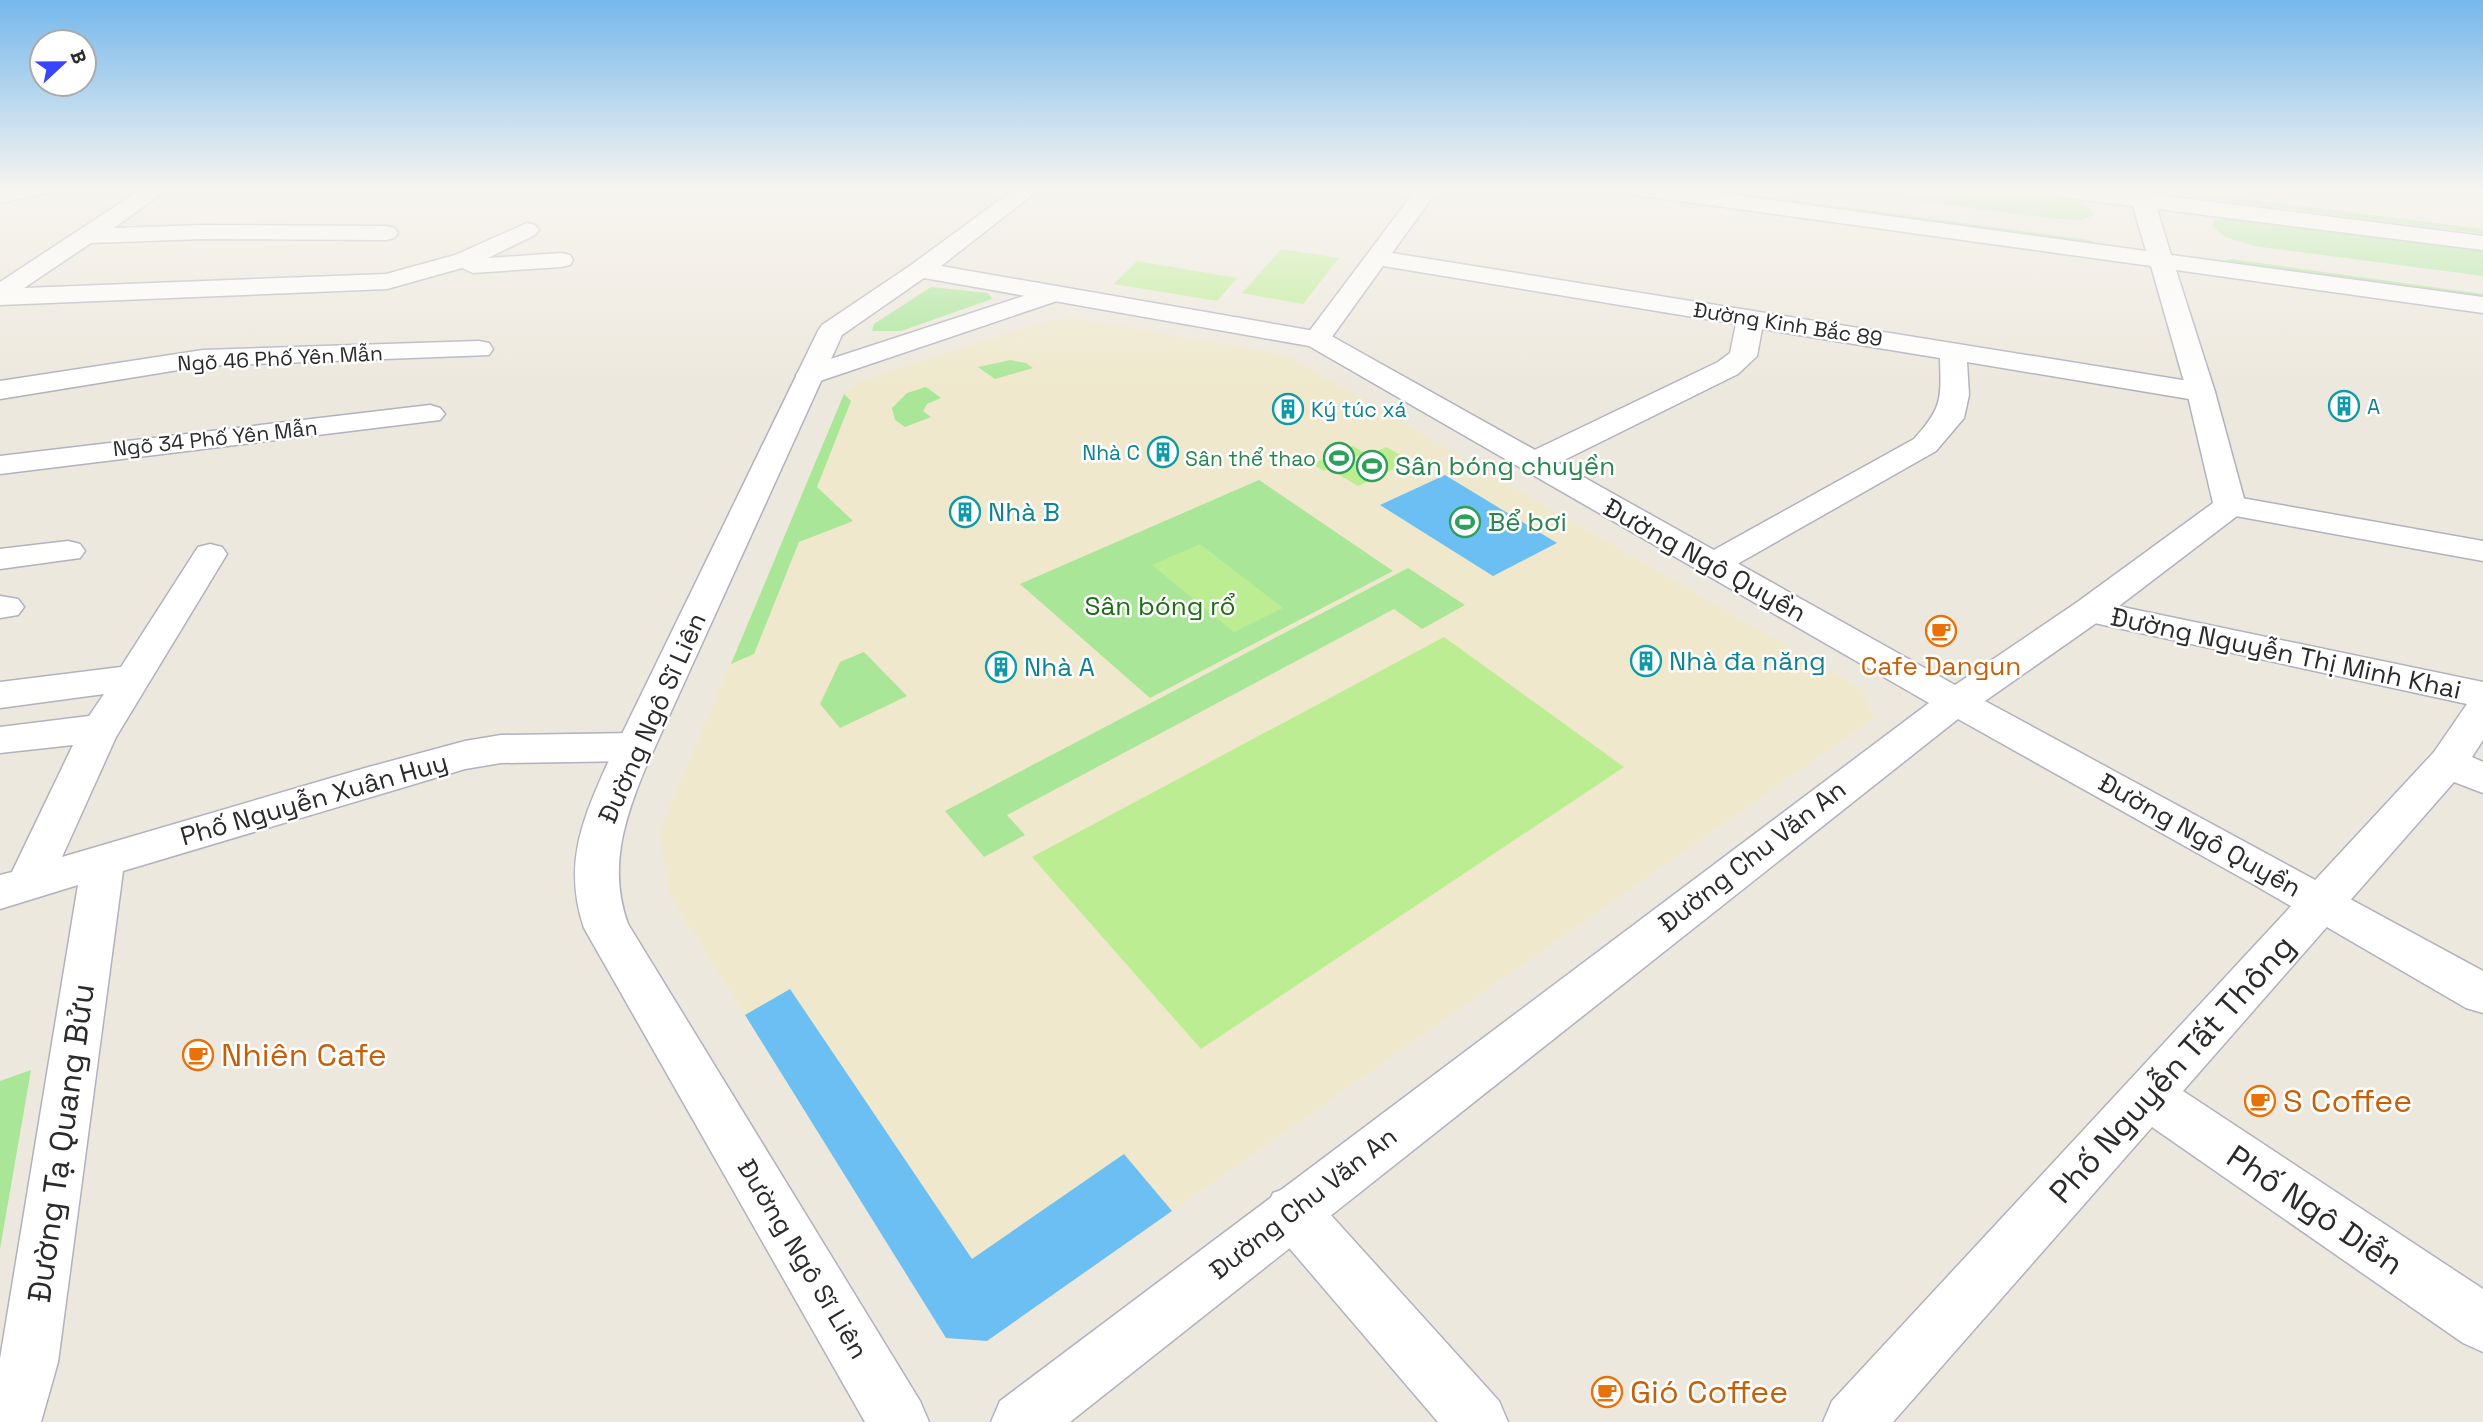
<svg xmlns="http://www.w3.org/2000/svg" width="2483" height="1422" viewBox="0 0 2483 1422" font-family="'Space Grotesk',sans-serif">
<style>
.education{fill:#efe8cc}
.green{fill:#a9e697}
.pitch{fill:#bced93}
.water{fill:#6cbff3}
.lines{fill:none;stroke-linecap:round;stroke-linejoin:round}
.street-casing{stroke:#b1b1bf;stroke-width:3}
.secondary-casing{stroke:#b1b1bf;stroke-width:3}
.street{fill:#fff;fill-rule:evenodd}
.secondary{fill:#fff;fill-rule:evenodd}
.labels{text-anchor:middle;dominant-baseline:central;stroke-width:5;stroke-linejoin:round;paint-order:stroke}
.far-street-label{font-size:21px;fill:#2b2b2b;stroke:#fff}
.far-culture-label{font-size:21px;fill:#0d838f;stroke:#fff;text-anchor:start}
.far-leisure-label{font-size:21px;fill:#27864d;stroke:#fff;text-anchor:end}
.leisure-label{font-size:26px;fill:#27864d;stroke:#fff;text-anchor:start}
.culture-label{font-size:26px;fill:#0d838f;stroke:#fff;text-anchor:start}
.street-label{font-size:26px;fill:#2b2b2b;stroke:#fff}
.park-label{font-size:26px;fill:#1f6b18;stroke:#fff}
.food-label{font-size:26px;fill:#c56008;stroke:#fff}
.near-food-label{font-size:32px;fill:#c56008;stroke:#fff;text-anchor:start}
.near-street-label{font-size:32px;fill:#2b2b2b;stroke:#fff}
</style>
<rect width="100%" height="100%" fill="#ede8dd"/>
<!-- education -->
<polygon class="education" points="1071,317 1286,355 1863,690 1874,718 987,1341 946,1338 670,895 659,832 844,394 860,381 1047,321"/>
<!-- green -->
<g class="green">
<polygon points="1669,188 1706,188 2089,240 2100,245"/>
<path d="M1819,188C1860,188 2081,177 2094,215L2082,220L2057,219Z"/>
<polygon points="2208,194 2483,229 2483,234 2210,199 2201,195"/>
<polygon points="2229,217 2483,248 2483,276 2254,246 2225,237 2212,226 2214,221"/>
<polygon points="2231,259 2483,294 2483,300 2224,261"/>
<polygon points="931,287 988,293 992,299 901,331 872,331 874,324"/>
<polygon points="1010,360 1026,363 1033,368 995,379 978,367"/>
<polygon points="926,387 941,398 927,404 923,411 931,417 905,427 895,420 892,408 907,393"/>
<polygon points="844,394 851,401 817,487 853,521 799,542 754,654 731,664"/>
<polygon points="1259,480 1393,571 1150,698 1020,584"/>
<polygon points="1408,568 1465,605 1422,629 1394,609 1007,815 1025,835 984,857 945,811"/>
<polygon points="864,652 907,696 840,728 820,704 840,662"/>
<polygon points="31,1070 0,1249 0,1081"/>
</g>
<!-- pitch -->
<g class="pitch">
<polygon points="1281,249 1339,258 1303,304 1242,293"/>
<polygon points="1137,261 1237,278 1217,301 1114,284"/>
<polygon points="1353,446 1365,453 1324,471 1312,464"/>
<polygon points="1386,447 1411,461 1358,486 1333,471"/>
<polygon points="1200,544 1283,608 1234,632 1152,565"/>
<polygon points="1444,637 1624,767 1201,1049 1032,857"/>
</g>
<!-- water -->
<g class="water">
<polygon points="1445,475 1557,543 1493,576 1380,505"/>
<polygon points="790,989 972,1259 1124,1154 1172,1211 987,1341 946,1338 745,1015"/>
</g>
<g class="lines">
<!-- street casing -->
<g class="street-casing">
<g id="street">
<polygon points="8,188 51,188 48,193 0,203 0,189"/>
<polygon points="143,188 169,188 114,228 203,225 386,226 394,228 398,233 394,238 386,240 203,239 91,243 24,288 386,274 455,255 527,223 535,225 539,230 535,235 488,258 561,253 570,255 573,260 570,265 561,267 473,273 462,268 387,289 0,305 0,282"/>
<path d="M1417,188H1439L1392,253L2201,383L2211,386L2215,392L2211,398L2201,401L1967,362L1969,395L1964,418L1936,451L1725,571L1713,574L1701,571L1696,564L1701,557L1914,439C1943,407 1941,399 1940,358L1762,329L1757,356L1738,374L1544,470L1533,472L1522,470L1518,463L1522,456L1718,362L1730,353L1736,324L1383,266L1326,345L1317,347L1308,345L1304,339L1308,333Z"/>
<polygon points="1051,287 1060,290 1064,295 1060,300 820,381 810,383 800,381 796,375 800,369"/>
<polygon points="479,341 489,343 493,349 489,355 203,366 0,399 0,381 203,350"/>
<polygon points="430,405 440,408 445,414 440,420 0,474 0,456"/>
<polygon points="2230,496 2483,541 2483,561 2219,513 2214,506 2219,499"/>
<polygon points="68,541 80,544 85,551 80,558 0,569 0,549"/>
<polygon points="210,544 222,547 227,554 116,737 62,857 365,768 465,741 501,735 635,733 649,737 655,747 649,757 635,761 501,763 465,769 123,871 58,1362 41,1422 0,1422 0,1359 78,885 0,909 0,875 12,872 73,745 0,753 0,727 89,716 104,694 0,708 0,682 121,667 198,547"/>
<polygon points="0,596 18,599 24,607 18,615 0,618"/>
<polygon points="2089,600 2483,682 2483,740 2472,757 2483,762 2483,793 2454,782 2183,1091 2483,1289 2483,1352 2463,1343 2152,1127 1893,1422 1823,1422 1832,1401 2434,752 2467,704 2076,619 2071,611 2076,603"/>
<polygon points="1292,1186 1311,1193 1499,1401 1508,1422 1438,1422 1273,1229 1265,1211 1273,1193"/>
</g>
</g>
<!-- secondary casing -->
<g class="secondary-casing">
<path id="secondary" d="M1016,188H1041L941,266L1326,333L1955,685L2076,603L2213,503L2187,392L2151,266L1636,195L1628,193L1625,188H1682L2146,251L2133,206L2047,195L2039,193L2036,188H2098L2129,192L2128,188H2150L2152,194L2483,236V250L2157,209L2171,255L2483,297V313L2176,270L2215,392L2246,506L2241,513L2102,619L1985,701L2483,971V1013L2466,1008L2258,887L1958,719L1070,1422H991L1000,1401L1929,703L1309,346L924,278L842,335L645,769C624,820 608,869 628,924L920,1401L929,1422H865L584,928C564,868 580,825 605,769L818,331L822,325L911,265Z"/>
</g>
<!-- street -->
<use href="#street" class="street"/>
<!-- secondary -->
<use href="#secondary" class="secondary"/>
</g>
<!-- sky -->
<linearGradient id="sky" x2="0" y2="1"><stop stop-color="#76b8ec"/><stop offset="0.49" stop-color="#f7f5f0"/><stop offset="1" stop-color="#f7f5f0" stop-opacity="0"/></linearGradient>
<rect width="2483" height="387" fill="url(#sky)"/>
<!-- icons -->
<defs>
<g id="building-ring" transform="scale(1.575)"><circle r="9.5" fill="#fff" stroke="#0f9aa8" stroke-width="1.5"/><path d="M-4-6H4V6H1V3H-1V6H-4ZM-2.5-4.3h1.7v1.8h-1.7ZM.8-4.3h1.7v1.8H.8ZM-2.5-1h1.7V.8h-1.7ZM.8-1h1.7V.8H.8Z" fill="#0f9aa8"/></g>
<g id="stadium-ring" transform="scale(1.575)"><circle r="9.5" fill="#fff" stroke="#2e9e5b" stroke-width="1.5"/><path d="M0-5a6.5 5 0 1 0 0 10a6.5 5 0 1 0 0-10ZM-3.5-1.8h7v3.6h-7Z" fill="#2e9e5b"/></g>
<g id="cafe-ring" transform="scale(1.575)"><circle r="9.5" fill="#fff" stroke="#e8710a" stroke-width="1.5"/><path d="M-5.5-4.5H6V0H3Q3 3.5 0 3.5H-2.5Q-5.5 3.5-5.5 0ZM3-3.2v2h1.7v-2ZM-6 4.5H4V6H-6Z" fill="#e8710a"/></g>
</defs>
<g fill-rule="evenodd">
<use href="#building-ring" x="2344" y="406"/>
<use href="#building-ring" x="1288" y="409"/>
<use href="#building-ring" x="1163" y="452"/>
<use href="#stadium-ring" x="1339" y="458"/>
<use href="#stadium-ring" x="1372" y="466"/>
<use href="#building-ring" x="965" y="512"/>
<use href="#stadium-ring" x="1465" y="522"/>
<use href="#cafe-ring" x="1941" y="631"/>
<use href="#building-ring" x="1646" y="661"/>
<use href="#building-ring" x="1001" y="667"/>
<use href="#cafe-ring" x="198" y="1055"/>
<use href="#cafe-ring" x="2260" y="1101"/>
<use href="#cafe-ring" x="1607" y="1392"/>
</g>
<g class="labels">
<!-- far-street labels -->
<g class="far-street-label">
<text transform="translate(1788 324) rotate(9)">Đường Kinh Bắc 89</text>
<text transform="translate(280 358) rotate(-3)">Ngõ 46 Phố Yên Mẫn</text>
<text transform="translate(215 438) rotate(-6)">Ngõ 34 Phố Yên Mẫn</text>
</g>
<!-- far-culture labels -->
<g class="far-culture-label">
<text x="2367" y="406">A</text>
<text x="1311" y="409">Ký túc xá</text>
<text x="1140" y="452" text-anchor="end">Nhà C</text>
</g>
<!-- far-leisure labels -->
<g class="far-leisure-label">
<text x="1316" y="458">Sân thể thao</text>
</g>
<!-- leisure labels -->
<g class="leisure-label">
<text x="1395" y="466">Sân bóng chuyền</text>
<text x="1488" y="522">Bể bơi</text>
</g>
<!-- culture labels -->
<g class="culture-label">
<text x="988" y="512">Nhà B</text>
<text x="1669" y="661">Nhà đa năng</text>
<text x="1024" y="667">Nhà A</text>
</g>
<!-- street labels -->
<g class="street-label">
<text transform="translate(1705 560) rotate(29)">Đường Ngô Quyền</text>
<text transform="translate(2286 653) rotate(12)">Đường Nguyễn Thị Minh Khai</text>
<text transform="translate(652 718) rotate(-66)">Đường Ngô Sĩ Liên</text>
<text transform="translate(314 799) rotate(-16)">Phố Nguyễn Xuân Huy</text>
<text transform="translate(2200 835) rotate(29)">Đường Ngô Quyền</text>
<text transform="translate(1752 856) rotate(-38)">Đường Chu Văn An</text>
<text transform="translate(1303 1203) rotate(-38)">Đường Chu Văn An</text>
<text transform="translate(803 1259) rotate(59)">Đường Ngô Sĩ Liên</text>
</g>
<!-- park labels -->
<g class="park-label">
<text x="1160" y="606">Sân bóng rổ</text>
</g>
<!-- food labels -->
<g class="food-label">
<text x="1941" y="666">Cafe Dangun</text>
</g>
<!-- near-food labels -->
<g class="near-food-label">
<text x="221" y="1055">Nhiên Cafe</text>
<text x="2283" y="1101">S Coffee</text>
<text x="1630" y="1392">Gió Coffee</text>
</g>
<!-- near-street labels -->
<g class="near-street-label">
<text transform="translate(2172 1069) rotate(-48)">Phố Nguyễn Tất Thông</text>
<text transform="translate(61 1143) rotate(-82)">Đường Tạ Quang Bửu</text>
<text transform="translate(2315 1210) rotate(34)">Phố Ngô Diễn</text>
</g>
</g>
<!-- north arrow -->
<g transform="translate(63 63) rotate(68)"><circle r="33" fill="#ffffff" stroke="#aaaaaa" stroke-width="2"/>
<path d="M0-5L12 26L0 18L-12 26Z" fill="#3845ff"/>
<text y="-10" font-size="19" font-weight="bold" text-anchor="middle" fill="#2b2b2b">B</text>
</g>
</svg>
